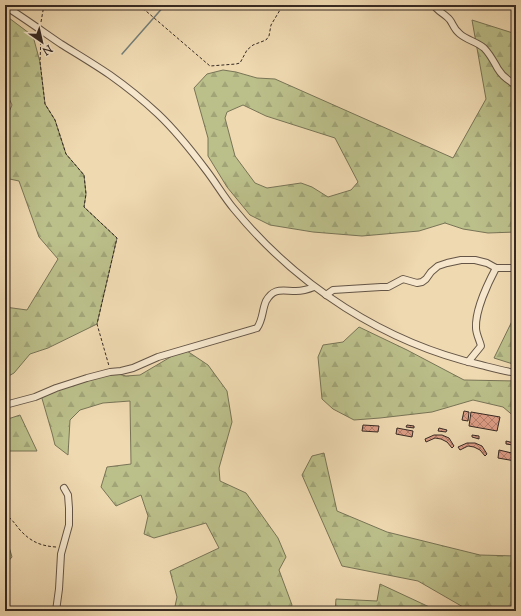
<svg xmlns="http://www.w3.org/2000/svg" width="521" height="616" viewBox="0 0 521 616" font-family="'Sorts Mill Goudy',serif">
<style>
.forest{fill:url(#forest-firs);stroke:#787456;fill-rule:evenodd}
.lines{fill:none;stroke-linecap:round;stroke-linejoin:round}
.stream{stroke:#737f79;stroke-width:1.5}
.building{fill:url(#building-cross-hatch);stroke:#362922}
.minor-casing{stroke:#645546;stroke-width:8}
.path{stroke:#362922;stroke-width:1;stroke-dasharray:3 2;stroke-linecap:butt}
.minor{stroke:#f5e6cc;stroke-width:6}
</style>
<defs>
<pattern id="forest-firs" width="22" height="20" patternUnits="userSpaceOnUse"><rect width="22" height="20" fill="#bbbf8a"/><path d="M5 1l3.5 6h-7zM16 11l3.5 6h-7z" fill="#a1a477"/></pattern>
<pattern id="building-cross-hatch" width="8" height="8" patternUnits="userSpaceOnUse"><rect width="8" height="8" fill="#dc9c85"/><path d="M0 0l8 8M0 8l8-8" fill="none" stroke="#b37f6c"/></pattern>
</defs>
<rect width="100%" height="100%" fill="#efd9b1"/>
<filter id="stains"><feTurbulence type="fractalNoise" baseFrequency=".005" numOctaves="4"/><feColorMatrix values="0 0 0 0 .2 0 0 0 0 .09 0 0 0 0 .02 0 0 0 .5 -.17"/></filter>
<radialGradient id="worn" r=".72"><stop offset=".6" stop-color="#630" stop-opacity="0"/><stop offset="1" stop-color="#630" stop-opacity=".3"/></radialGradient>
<!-- forest -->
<g class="forest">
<polygon points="5,15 33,36 40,62 45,104 55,120 66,154 84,175 86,194 84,207 117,238 97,324 48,348 30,354 14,373 5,378 5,307 27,310 58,259 39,237 19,181 5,178 5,121 12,105 5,90"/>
<path d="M472,20L516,34V61L513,60L516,67V232L488,233L463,229L445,223L419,231L362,236L313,232L270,225L250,215L227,187L208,156V138L194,88L207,74L223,70L236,72L257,78L275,79L453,158L486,99ZM243,105L266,116L335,138L358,182L351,190L328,197L312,187L301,183L267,188L255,183L235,156L225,118L227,112Z"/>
<polygon points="516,313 516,365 494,358"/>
<polygon points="359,327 407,350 464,380 516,381 516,418 503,407 473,400 432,412 380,418 354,420 333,409 322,399 318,357 323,345 343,342"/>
<polygon points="184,349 208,365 227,391 232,422 219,468 220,481 246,493 278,538 286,557 279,570 292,605 290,611 174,611 177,597 170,571 219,548 206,523 154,538 144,534 148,516 141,495 116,506 101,487 107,467 131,464 130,401 103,403 80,410 70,420 68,455 55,445 52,433 41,395 110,372 126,376 140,375"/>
<polygon points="20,415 37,451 5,451 5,420"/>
<polygon points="324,453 337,511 387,532 480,555 516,556 516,611 470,611 418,581 342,566 302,475 312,456"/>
<polygon points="5,533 12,557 5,565"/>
<polygon points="380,584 438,611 335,611 336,599 377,601"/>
</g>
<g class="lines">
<!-- stream -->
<polyline class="stream" points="122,54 165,5"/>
</g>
<!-- building -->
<g class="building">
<polygon points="464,411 469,412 468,421 462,420"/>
<polygon points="471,412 500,417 497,431 469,426"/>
<polygon points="363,425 379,426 378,432 362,431"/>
<polygon points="407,425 414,426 414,428 406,427"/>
<polygon points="397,428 413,431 412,437 396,434"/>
<polygon points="439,428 447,430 446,432 438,431"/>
<polygon points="434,435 442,435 449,438 454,446 452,448 447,442 441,439 435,438 426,442 425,439"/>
<polygon points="472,435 479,436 479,439 472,437"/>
<polygon points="506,441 514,443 513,445 506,444"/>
<polygon points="467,443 475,443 482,446 487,454 485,456 480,450 474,447 468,446 460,450 458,447"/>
<polygon points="499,450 516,454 515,461 498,458"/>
</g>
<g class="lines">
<!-- minor casing -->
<g class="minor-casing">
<g id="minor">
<path d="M434,5C436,10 443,13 447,17C453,21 452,28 460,34C467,40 477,42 484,48C490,54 494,62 498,69C502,76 509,81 516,85"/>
<path d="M5,6C24,18 42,31 61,44C77,54 94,64 110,75C127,87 143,100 158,114C176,131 191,150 206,170C216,183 224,197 234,209C297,286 385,343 481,365C493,368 504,371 516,373"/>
<polyline points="326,295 333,290 381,287 388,287 403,279 417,283 422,282 426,279 431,272 438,266 447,263 461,260 475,260 487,263 496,268 516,268"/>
<path d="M468,362L481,346C480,341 476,334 476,328C475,311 488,283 496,268"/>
<path d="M5,405L35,397L56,388L87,378L110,372L121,371L133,368L158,357L257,328C263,320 262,310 266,301C274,287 282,291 296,291C302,291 309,289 314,287"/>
<polyline points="56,611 59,589 61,554 69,525 69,508 68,495 64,488"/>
</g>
</g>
<!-- path -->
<g class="path">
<polyline points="139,5 210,66 236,64 240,63 247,50 253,45 266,40 269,36 271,25 283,5"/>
<polyline points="41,22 44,5"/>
<polyline points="41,37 40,62 45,104 55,120 66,154 84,175 86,194 84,207 117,238 97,324 109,366"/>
<path d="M5,514C12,519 15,524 20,530C31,542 41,546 56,547"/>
</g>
<!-- minor -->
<use href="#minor" class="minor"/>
</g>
<!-- margin -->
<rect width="521" height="616" fill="none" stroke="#efd9b1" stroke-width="20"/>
<rect x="6" y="6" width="509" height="604" fill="none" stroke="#362922" stroke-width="2"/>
<rect x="10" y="10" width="501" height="596" fill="none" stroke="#362922"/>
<!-- north arrow -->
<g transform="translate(42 42) rotate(146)" stroke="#f5e6cc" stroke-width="3" paint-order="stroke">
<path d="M0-3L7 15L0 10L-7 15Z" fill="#362922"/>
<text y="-6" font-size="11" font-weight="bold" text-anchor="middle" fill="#362922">N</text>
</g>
<rect width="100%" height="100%" filter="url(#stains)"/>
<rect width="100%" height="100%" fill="url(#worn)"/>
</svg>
